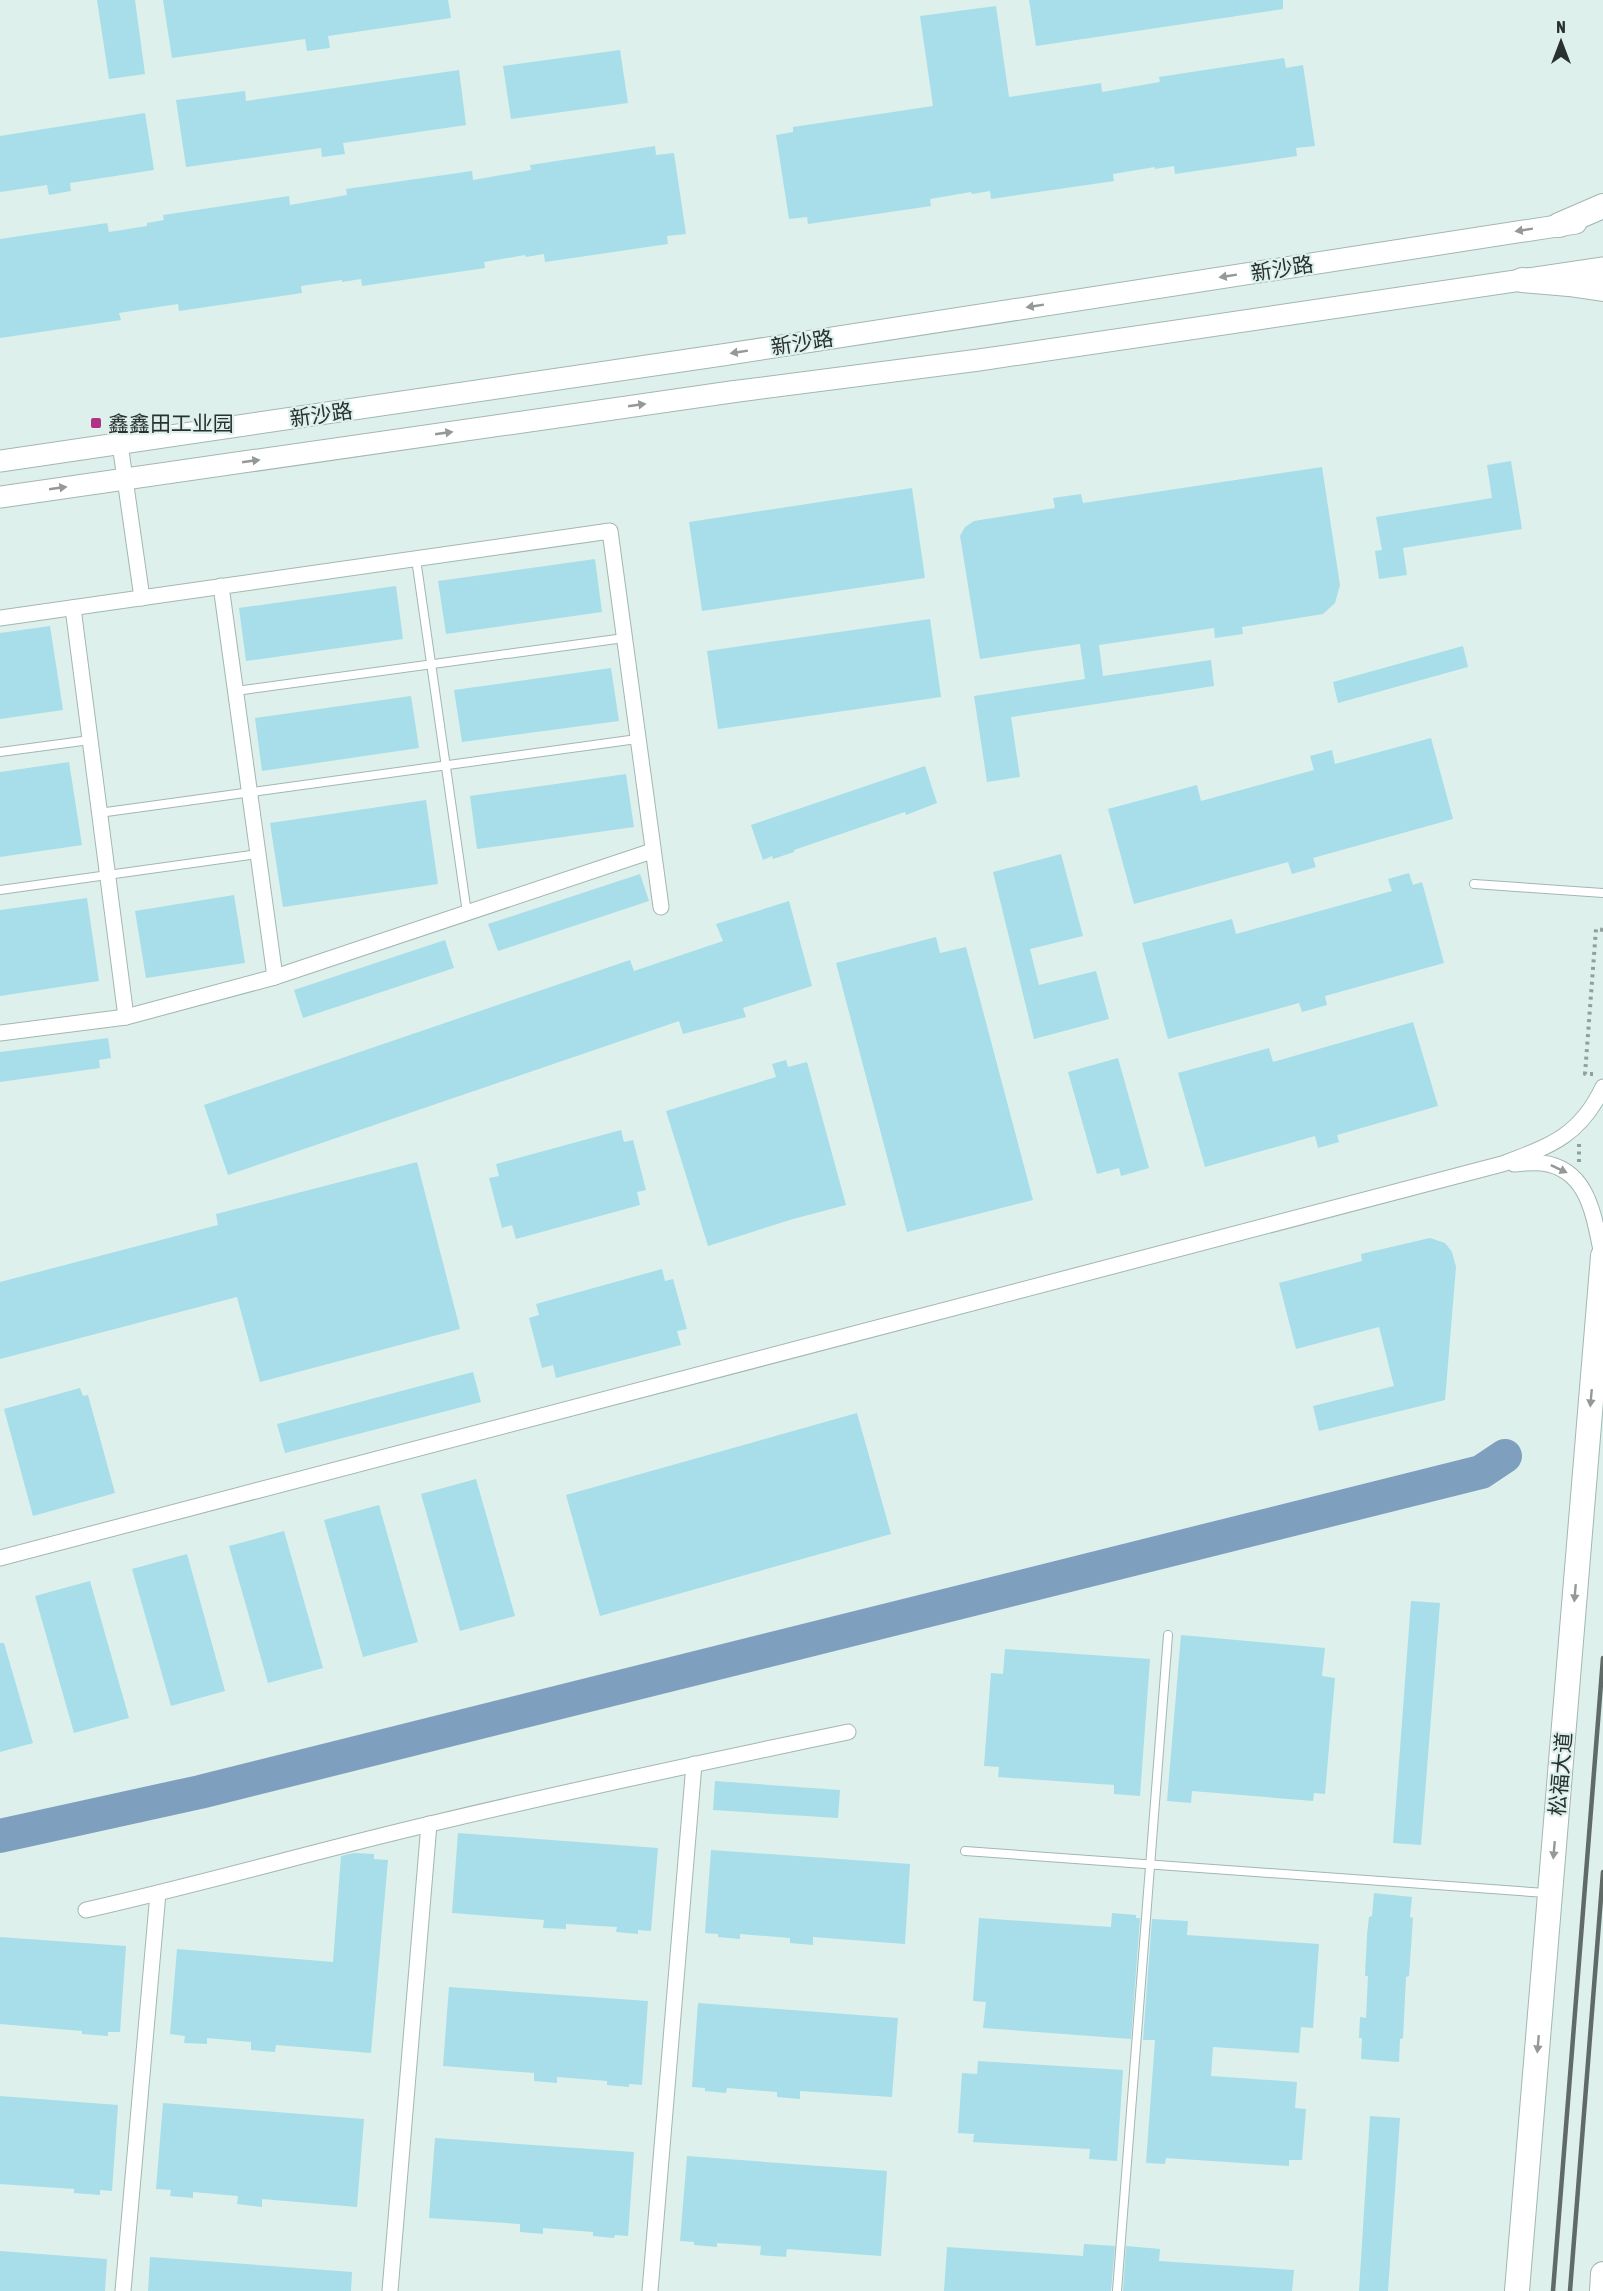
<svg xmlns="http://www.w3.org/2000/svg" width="1603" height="2291" viewBox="0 0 1603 2291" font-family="'Asap Condensed','Noto Sans SC',sans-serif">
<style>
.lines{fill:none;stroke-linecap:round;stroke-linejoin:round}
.river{stroke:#7e9fbe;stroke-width:34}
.building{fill:#a7deea}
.service-casing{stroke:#a3b6b2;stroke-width:10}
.minor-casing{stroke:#a3b6b2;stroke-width:17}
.secondary-casing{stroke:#a3b6b2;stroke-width:23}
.primary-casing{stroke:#a3b6b2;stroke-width:26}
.path{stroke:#91a09d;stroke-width:4;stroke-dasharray:3 4.5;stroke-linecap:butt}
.service{stroke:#fff;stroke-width:8}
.minor{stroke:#fff;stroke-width:15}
.secondary{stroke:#fff;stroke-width:21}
.primary{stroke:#fff;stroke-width:24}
.rail{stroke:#606b68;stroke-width:4.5}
.oneway{fill:#949897}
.poi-dot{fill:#b03383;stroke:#ddf0ec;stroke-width:2}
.labels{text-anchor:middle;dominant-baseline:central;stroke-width:4.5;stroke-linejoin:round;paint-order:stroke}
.street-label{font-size:21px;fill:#29312f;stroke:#ddf0ec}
.poi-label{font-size:21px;fill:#29312f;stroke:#ddf0ec;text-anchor:start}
</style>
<rect width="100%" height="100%" fill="#ddf0ec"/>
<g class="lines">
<!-- river -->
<polyline class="river" points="0,1836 200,1792 1481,1472 1505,1456"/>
</g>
<!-- building -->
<g class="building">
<polygon points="97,0 135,0 145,74 109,79"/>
<polygon points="163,0 448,0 451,18 328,36 330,48 307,51 305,39 172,58"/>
<polygon points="1029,0 1283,0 1283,9 1036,46"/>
<polygon points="996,6 1009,97 1101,83 1102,92 1160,82 1159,77 1284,58 1286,68 1303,65 1315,146 1296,148 1297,156 1175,174 1174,166 1155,169 1155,167 1113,174 1114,181 991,199 990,191 972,194 971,192 930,199 931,206 808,224 807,217 789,219 776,135 793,132 793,127 933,106 920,16"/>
<polygon points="620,50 628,103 511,119 503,66"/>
<polygon points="459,70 466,125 343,143 345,154 322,157 321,148 186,167 176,100 245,91 246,101"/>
<polygon points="145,113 154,170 70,183 71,191 49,195 47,185 0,192 0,136"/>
<polygon points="655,146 656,155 674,153 686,234 667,236 668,244 545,262 544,254 526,257 525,255 484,262 485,268 362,286 361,279 342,282 342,280 301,286 302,293 179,311 178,304 138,310 119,313 121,320 0,338 0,239 107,223 109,232 147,226 147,223 164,220 163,215 289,196 290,205 347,195 346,189 472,171 473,180 531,170 530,165"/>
<polygon points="1511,461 1522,529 1403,548 1407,575 1379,579 1375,551 1382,550 1376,517 1492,498 1487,465"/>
<polygon points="1322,467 1340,585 1335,603 1323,614 1242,627 1243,634 1215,638 1214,628 1099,645 1103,676 1211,660 1214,686 1011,717 1020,777 987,782 974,696 1085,679 1080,644 980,659 960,536 965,527 974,521 1055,508 1053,498 1081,494 1083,503"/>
<polygon points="912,488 925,578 702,611 689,522"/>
<polygon points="595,559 602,612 446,634 438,581"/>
<polygon points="396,586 403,639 246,661 239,608"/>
<polygon points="930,619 941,697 718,729 707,651"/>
<polygon points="50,626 63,710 0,719 0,633"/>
<polygon points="1463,646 1468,667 1338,703 1333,682"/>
<polygon points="611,668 619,721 462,742 454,690"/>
<polygon points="411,696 419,748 262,771 255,718"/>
<polygon points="1431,738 1453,819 1313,858 1316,867 1292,874 1288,862 1134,904 1108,809 1197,785 1201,801 1314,770 1310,756 1332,750 1335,764"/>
<polygon points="69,762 82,845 0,857 0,772"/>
<polygon points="925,766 937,803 906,815 905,812 794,850 794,852 773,859 772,856 763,860 751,825"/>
<polygon points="626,774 634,827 477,849 470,796"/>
<polygon points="426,800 438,884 283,907 270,823"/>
<polygon points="1061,854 1083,936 1030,949 1039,985 1096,971 1109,1019 1034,1039 993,872"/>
<polygon points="1409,873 1413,885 1422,882 1444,963 1325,996 1327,1005 1302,1012 1299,1003 1168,1039 1142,943 1232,919 1236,934 1392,891 1388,879"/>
<polygon points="640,874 649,901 498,951 488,924"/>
<polygon points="234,895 245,963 146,978 135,911"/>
<polygon points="87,898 99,981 0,996 0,910"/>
<polygon points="789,901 812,986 743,1008 746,1017 683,1034 679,1021 228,1175 204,1105 630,960 634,971 723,941 716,924"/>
<polygon points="936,937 940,953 966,947 1033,1200 907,1232 836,963"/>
<polygon points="445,940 454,968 303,1018 294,990"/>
<polygon points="1413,1022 1438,1106 1337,1135 1339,1142 1318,1148 1315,1136 1205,1167 1178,1073 1269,1048 1273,1062"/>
<polygon points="108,1038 111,1058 99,1060 100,1068 0,1082 0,1052"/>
<polygon points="1118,1058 1149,1168 1121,1176 1119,1168 1097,1174 1068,1072"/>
<polygon points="786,1060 788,1067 807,1062 846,1205 793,1219 708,1246 666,1111 776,1077 772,1064"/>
<polygon points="621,1130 624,1142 633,1140 646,1190 637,1192 640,1205 516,1239 512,1225 502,1228 489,1178 499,1176 496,1164"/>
<polygon points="417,1162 460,1329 260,1382 237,1297 0,1359 0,1282 218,1225 216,1214"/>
<polygon points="1430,1238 1445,1243 1452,1252 1456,1267 1445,1400 1319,1431 1313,1406 1394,1386 1379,1327 1296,1349 1279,1283 1362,1261 1361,1254"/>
<polygon points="662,1269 665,1281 673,1279 687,1329 677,1331 681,1345 556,1378 553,1365 542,1368 529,1318 539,1315 536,1304"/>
<polygon points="473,1372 481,1402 285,1453 277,1424"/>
<polygon points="80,1388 83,1396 88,1395 115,1493 33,1516 4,1409"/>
<polygon points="857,1413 891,1534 600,1616 566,1495"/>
<polygon points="476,1479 515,1616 460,1631 421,1494"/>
<polygon points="379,1505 418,1642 363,1657 324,1520"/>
<polygon points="284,1531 323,1668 268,1683 229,1546"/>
<polygon points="187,1554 225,1691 171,1706 132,1569"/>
<polygon points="90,1581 129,1718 74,1733 35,1596"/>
<polygon points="1411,1601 1440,1603 1421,1845 1393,1843"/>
<polygon points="1181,1635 1325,1648 1322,1676 1335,1678 1325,1794 1314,1793 1313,1801 1192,1791 1191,1803 1167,1801"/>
<polygon points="0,1643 4,1643 33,1743 0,1752"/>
<polygon points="1005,1649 1150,1659 1140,1796 1114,1794 1114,1785 998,1777 999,1767 984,1766 991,1673 1003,1674"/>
<polygon points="715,1781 840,1790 838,1818 713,1810"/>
<polygon points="458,1833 658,1848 651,1931 638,1930 638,1934 616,1932 617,1927 566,1924 566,1929 543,1928 544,1920 452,1913"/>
<polygon points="711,1850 910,1864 905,1944 813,1937 813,1945 790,1943 790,1938 740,1934 740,1939 718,1937 718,1934 705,1933"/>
<polygon points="354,1853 374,1854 374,1859 388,1860 371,2053 276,2045 275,2052 251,2050 251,2042 207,2038 207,2044 184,2043 185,2036 170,2034 177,1949 333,1962 341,1856"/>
<polygon points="1374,1893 1412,1897 1410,1917 1413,1918 1409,1976 1406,1977 1403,2038 1400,2039 1399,2062 1361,2059 1362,2038 1359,2038 1360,2017 1366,2018 1368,1976 1365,1976 1367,1935 1369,1917 1372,1916"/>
<polygon points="1112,1913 1136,1915 1136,1918 1140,1918 1131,2039 983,2028 986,2002 973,2001 979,1918 1111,1927"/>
<polygon points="1152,1919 1188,1921 1187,1935 1319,1944 1313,2028 1301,2027 1299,2053 1213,2047 1211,2076 1297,2082 1295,2108 1306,2109 1302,2160 1289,2160 1289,2166 1166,2158 1165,2164 1146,2163 1155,2040 1143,2040"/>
<polygon points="0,1937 126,1946 120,2032 108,2032 108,2036 82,2034 82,2031 0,2024"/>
<polygon points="449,1987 648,2001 642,2085 629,2084 629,2087 607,2085 607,2081 557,2077 557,2083 534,2081 534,2073 443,2066"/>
<polygon points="698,2003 898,2018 892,2097 800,2091 800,2099 777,2097 777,2092 727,2088 726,2093 705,2091 705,2088 692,2087"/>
<polygon points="978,2061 1123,2070 1117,2161 1089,2159 1090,2149 973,2142 974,2134 958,2133 962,2073 977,2074"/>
<polygon points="0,2096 118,2105 112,2191 100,2190 100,2195 74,2193 74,2189 0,2184"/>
<polygon points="163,2103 364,2119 357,2207 262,2199 262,2207 237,2204 238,2196 193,2192 193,2198 170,2196 171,2190 156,2189"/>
<polygon points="1370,2116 1400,2118 1388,2291 1359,2291"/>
<polygon points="435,2138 634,2152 628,2236 615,2235 614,2238 593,2236 593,2232 543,2228 543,2234 520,2232 520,2224 429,2218"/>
<polygon points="687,2156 887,2171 881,2256 787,2249 786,2257 760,2255 761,2246 717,2243 717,2247 694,2245 694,2242 680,2241"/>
<polygon points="1084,2244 1115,2246 1111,2291 944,2291 947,2247 1083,2256"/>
<polygon points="1126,2246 1160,2249 1159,2261 1294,2270 1292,2291 1123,2291"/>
<polygon points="0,2251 107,2259 105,2291 0,2291"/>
<polygon points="150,2257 352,2272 351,2291 148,2291"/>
</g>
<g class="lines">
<!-- service casing -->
<g class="service-casing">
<g id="service">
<polyline points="416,559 467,913"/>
<polyline points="236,691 624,638"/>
<polyline points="0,752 90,740"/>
<polyline points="99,813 637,739"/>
<polyline points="1474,884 1603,893"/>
<polyline points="0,890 258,854"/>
<polyline points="965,1851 1546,1893"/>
<polyline points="1117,2291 1168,1635"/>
</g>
</g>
<!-- minor casing -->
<g class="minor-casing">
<g id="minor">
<polyline points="120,444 142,598"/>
<polyline points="221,586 275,977"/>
<polyline points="73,608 126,1017"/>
<polyline points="0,618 610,531 661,907"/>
<polyline points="0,1033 126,1017 275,977 652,851"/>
<path d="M1514,1164C1523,1163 1533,1162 1542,1163C1591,1169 1594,1221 1603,1259"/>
<path d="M0,1558L1502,1164C1550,1146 1580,1136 1603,1087"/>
<path d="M86,1910C202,1884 315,1851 430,1824C569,1791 708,1761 848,1732"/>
<polyline points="123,2291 158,1893"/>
<polyline points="390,2291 429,1824"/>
<polyline points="650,2291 694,1764"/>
</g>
</g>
<!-- secondary casing -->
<g class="secondary-casing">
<g id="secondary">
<polyline points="0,461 722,355 1576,223"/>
<polyline points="0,497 731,392 979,360 1603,268"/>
</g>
</g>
<!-- primary casing -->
<g class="primary-casing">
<g id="primary">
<polyline points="1559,225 1603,206"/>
<polyline points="1522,280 1569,284 1603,289"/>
<polyline points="1517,2291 1603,1256"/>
<polyline points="1602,2291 1603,2274"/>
</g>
</g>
<!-- path -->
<g class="path">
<polyline points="1593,1074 1585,1074 1596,929 1603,930"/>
<polyline points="1579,1162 1579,1143"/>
</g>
<!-- service -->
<use href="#service" class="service"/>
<!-- minor -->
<use href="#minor" class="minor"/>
<!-- secondary -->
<use href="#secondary" class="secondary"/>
<!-- primary -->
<use href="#primary" class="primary"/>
<!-- rail -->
<g class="rail">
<polyline points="1553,2291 1603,1658"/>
<polyline points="1570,2291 1603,1872"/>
</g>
</g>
<!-- one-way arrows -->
<defs><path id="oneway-solid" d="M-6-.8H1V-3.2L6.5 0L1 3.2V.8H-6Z" transform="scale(1.5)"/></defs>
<g class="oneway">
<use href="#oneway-solid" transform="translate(1524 230) rotate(171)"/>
<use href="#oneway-solid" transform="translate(1228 276) rotate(171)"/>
<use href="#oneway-solid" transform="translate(1035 306) rotate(171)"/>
<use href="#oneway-solid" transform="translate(739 352) rotate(171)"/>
<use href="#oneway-solid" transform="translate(637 405) rotate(-8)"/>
<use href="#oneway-solid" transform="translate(444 433) rotate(-8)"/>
<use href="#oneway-solid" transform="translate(251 461) rotate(-8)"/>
<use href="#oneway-solid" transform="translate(58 488) rotate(-8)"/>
<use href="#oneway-solid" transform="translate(1559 1169) rotate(25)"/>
<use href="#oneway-solid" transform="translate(1591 1398) rotate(95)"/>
<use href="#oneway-solid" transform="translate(1575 1593) rotate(95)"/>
<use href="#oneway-solid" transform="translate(1554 1850) rotate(95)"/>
<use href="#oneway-solid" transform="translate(1538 2044) rotate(95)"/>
</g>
<!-- markers -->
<rect class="poi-dot" x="90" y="417" width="12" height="12" rx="3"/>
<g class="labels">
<!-- street labels -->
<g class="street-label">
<text transform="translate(1282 268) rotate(-9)">新沙路</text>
<text transform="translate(802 342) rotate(-9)">新沙路</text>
<text transform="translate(321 414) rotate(-8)">新沙路</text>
<text transform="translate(1560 1774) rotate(-85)">松福大道</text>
</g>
<!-- poi labels -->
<g class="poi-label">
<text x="108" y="423">鑫鑫田工业园</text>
</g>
</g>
<!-- north arrow -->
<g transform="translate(1561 42)" stroke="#ddf0ec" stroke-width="4.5" paint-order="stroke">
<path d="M0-4.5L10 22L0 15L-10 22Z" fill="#29312f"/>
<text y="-9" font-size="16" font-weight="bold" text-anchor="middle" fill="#29312f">N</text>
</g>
</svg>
